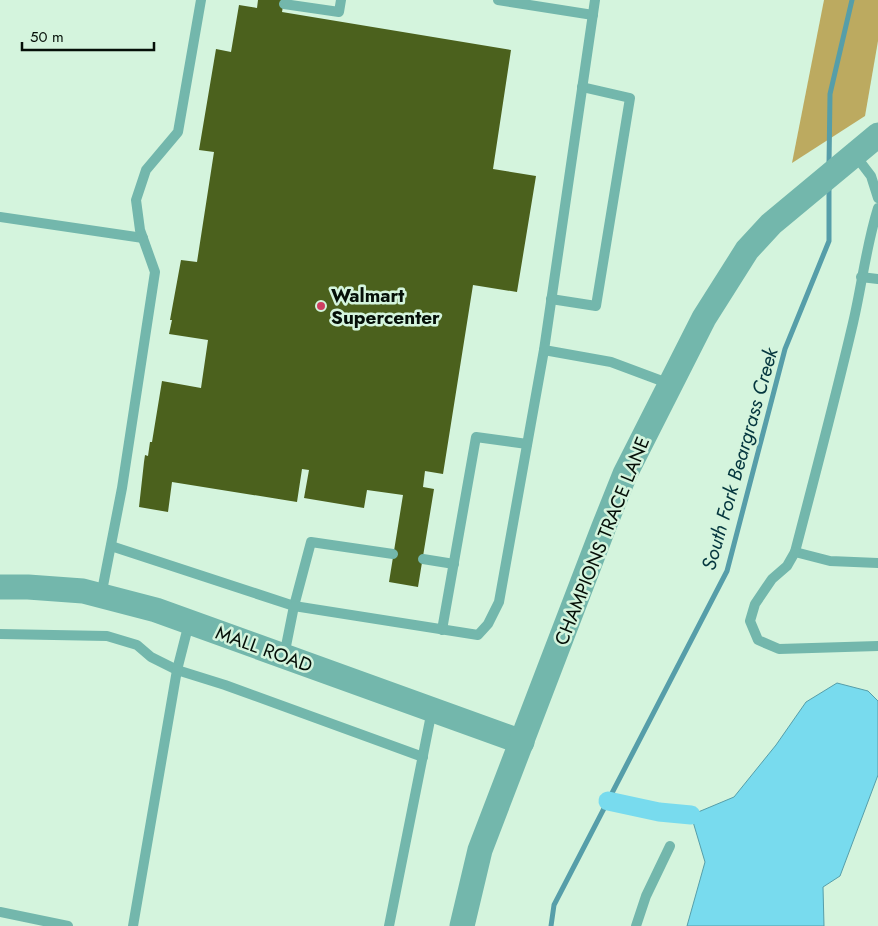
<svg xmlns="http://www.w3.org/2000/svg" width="878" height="926" viewBox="0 0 878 926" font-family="Jost,sans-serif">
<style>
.forest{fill:#bcaa60}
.water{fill:#78dbee;stroke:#569ea9}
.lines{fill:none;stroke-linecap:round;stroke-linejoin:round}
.stream{stroke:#569ea9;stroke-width:5}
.canal{stroke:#78dbee;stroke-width:19}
.building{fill:#4b611d}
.service{stroke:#73b7ac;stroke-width:10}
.tertiary{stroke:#73b7ac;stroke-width:25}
.poi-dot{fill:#ce3f62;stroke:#d4f4dd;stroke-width:2}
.labels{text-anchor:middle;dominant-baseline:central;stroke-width:5;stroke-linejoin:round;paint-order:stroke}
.poi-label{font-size:19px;font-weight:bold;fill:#050f08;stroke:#d4f4dd;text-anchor:start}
.street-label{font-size:19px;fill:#050f08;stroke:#d4f4dd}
.water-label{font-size:20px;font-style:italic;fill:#04363e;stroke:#d4f4dd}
</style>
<rect width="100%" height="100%" fill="#d4f4dd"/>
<!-- forest -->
<polygon class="forest" points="824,0 878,0 878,41 865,116 792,163"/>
<!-- water -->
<polygon class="water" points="837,683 868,691 878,701 878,775 840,876 823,887 824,926 687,926 705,862 691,815 734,797 776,745 806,702"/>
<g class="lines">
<!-- stream -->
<g class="stream">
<polyline points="829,164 830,94 852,0"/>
<polyline points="551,926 554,905 727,571 785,349 829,241 829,185"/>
</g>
<!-- canal -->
<polyline class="canal" points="608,801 659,812 691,815"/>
</g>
<!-- building -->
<polygon class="building" points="258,0 284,0 282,12 511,50 493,169 536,176 517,292 473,285 443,474 425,471 423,487 434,489 418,587 389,582 403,495 367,490 364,508 304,498 309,470 302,469 297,502 172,482 168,512 139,507 144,462 145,455 148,456 150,442 152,442 162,381 201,388 208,340 169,334 172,320 170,320 181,260 197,262 214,152 199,150 216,49 231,52 239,5 257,8"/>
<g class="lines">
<!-- service -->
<g class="service">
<polyline points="498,0 593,15"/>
<polyline points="284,4 339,12 341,0"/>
<polyline points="855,155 871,176 878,198"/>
<path d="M878,208C866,246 862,285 853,323C835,400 815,475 795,552L830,561L878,563"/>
<polyline points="0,217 143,238"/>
<polyline points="861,277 878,279"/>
<polyline points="551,299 596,306 630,98 582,87"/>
<polyline points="544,350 611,362 670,384"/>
<polyline points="111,546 294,606 311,542 393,554"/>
<polyline points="795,552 787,566 772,579 755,604 750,621 758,640 779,649 878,646"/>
<polyline points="423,559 454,564"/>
<polyline points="101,596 122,488 155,272 140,230 136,200 146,170 178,132 201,0"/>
<polyline points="442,630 476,437 527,444"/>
<polyline points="0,634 107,636 137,645 151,657 177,670 225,685 423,757"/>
<polyline points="284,656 294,606 478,635 488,624 499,602 544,350 595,0"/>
<polyline points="0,912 68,926"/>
<polyline points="133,926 177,670 189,623"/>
<polyline points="389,926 432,710"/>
<polyline points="636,926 646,896 670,846"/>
</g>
<!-- tertiary -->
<g class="tertiary">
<polyline points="0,587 28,587 83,591 156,610 522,742"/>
<polyline points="462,926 480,850 603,529 625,474 704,318 747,250 771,224 878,135"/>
</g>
</g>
<!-- markers -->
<circle class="poi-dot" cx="321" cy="306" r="5"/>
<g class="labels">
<!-- poi labels -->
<g class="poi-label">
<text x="331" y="295">Walmart<tspan x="331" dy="22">Supercenter</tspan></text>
</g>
<!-- street labels -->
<g class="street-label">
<text transform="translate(602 541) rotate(-68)">CHAMPIONS TRACE LANE</text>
<text transform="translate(264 649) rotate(20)">MALL ROAD</text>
</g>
<!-- water labels -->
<g class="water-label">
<text transform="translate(740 459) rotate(-74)">South Fork Beargrass Creek</text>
</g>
</g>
<!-- scale -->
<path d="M22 42v8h132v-8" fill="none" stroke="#050f08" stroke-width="2.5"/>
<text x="30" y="42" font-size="15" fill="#050f08" stroke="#d4f4dd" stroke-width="4" paint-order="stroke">50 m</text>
</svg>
